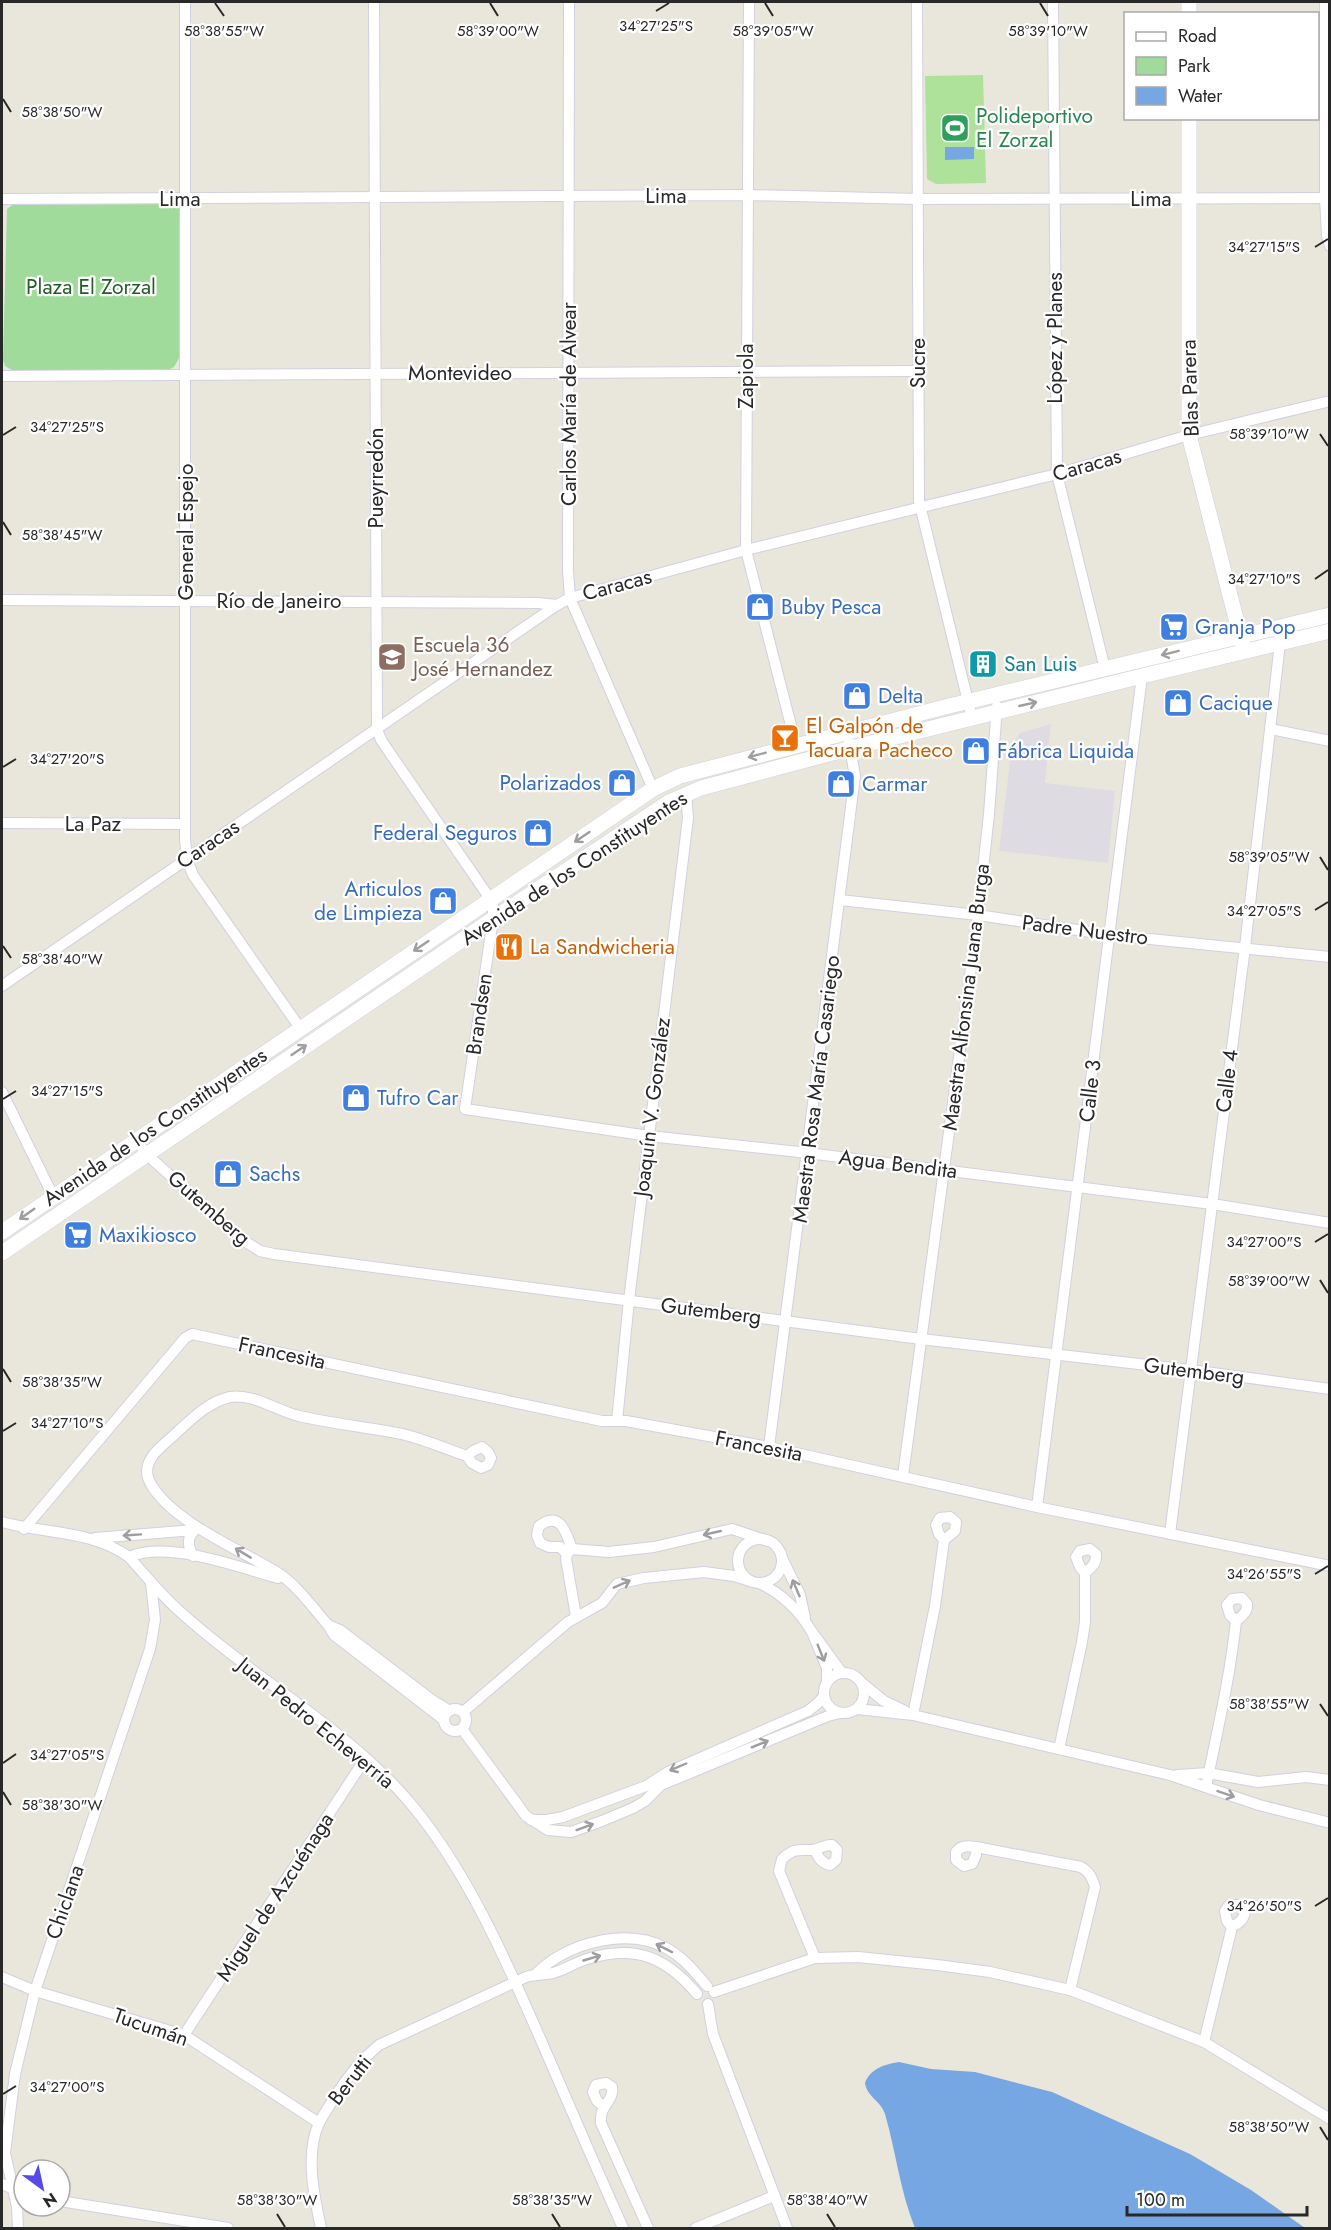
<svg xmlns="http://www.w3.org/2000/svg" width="1331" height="2230" viewBox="0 0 1331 2230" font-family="Jost,sans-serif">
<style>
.industrial{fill:#dfdbe2}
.green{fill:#a0db9c}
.pitch{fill:#aee199}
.water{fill:#77a7e2}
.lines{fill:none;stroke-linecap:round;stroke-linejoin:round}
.street-casing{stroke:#d2d0e0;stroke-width:12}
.secondary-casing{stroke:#d2d0e0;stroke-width:16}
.street{stroke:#fff;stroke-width:10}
.secondary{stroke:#fff;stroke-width:15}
.oneway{stroke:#9e9e9e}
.ticks{fill:none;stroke:#282828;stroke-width:2}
.labels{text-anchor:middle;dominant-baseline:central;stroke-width:4.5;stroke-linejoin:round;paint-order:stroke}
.leisure-label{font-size:21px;fill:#27864d;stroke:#fff;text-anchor:start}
.street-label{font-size:21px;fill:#282828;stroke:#fff}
.park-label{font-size:21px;fill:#205d25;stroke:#fff}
.shop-label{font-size:21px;fill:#366cbe;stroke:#fff;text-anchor:start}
.education-label{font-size:21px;fill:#785e54;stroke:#fff;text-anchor:start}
.culture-label{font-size:21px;fill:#0d838f;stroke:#fff;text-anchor:start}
.food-label{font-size:21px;fill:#c56008;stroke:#fff;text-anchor:start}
.ticks-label{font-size:15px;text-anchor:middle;fill:#282828;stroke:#fff;stroke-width:4.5;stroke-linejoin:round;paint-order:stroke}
</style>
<rect width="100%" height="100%" fill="#e9e7db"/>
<!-- industrial -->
<polygon class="industrial" points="1051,724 1045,783 1115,791 1108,863 999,851 1012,745 1020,733"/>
<!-- green -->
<polygon class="green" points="174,204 178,206 179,210 179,358 174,367 166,371 12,370 5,366 3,360 7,209 12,205"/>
<!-- pitch -->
<polygon class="pitch" points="983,75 986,183 936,184 927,179 925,76"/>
<!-- water -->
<g class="water">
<polygon points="945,147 974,147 974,159 945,160"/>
<path d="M899,2062L931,2069L975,2072L1052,2092L1190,2154L1251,2190L1305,2228H915C900,2191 896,2152 885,2114C881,2101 867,2097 865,2083C870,2069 885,2064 899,2062Z"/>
</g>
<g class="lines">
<!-- street casing -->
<g class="street-casing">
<g id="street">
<polyline points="185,2 185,840 187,859 193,875 300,1028"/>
<polyline points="374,2 377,729 381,740 493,903 493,919 465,1109 649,1136 808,1153 1212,1204 1330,1223"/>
<polyline points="569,2 568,571 570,598 653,789"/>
<polyline points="749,2 746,550 796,745"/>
<polyline points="917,2 919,501 972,718"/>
<polyline points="1053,2 1057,474 1105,669"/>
<polyline points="1325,2 1325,198 1327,236 1330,246"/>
<polyline points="2,199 746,195 918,199 1330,198"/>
<polyline points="2,376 918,371"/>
<polyline points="2,600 538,603 557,605"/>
<polyline points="1270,729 1330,741"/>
<polyline points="2,823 185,824"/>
<polyline points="840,900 978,915 1110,935 1330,957"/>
<polyline points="2,986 557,605 570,598 746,550 1057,474 1189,435 1330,401"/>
<polyline points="2,1092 53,1196"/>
<polyline points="136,1139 146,1154 243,1240 260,1251 274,1254 921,1339 1191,1370 1330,1389"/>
<polyline points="617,1421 629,1300 688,818 686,794"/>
<polyline points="769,1447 855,776 849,742"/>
<polyline points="903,1476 978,915 989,814 997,706"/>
<polyline points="1037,1507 1142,676"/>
<path d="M2,1522C44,1534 92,1530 129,1557C147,1577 164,1599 185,1616C256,1680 349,1730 411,1804C467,1871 505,1958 540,2038C567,2101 595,2165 623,2228"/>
<polyline points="24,1529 185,1338 192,1334 602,1421 626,1421 769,1447 1037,1507 1330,1566"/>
<polyline points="1170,1534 1245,947 1280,643 1279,627"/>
<polyline points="95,1538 194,1530"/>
<circle cx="760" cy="1561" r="22"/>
<path d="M567,1554L560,1547H549L540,1543L537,1535L539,1526C561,1510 566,1533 572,1549"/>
<path d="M193,1556C188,1546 186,1537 196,1529"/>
<path d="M129,1557C168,1540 237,1567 278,1578"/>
<polyline points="782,1558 800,1595 805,1618"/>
<path d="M759,1583C783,1594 799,1610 812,1632"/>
<polyline points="576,1616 566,1559 567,1554 572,1549 609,1552 654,1547 732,1529 768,1541"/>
<polyline points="328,1625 340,1630 432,1700 450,1711"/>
<circle cx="844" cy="1693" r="20"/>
<polyline points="827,1683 827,1668 812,1632 842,1673"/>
<polyline points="863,1684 884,1701 905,1711"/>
<circle cx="455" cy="1720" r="11"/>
<polyline points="857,1709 913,1715 1170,1775 1259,1805 1330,1823"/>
<polyline points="463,1712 568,1622 602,1603 617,1584 644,1578 704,1572 734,1576 753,1582"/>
<polyline points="913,1715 935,1606 944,1540 955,1531 956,1522 950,1517 940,1518 936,1525 939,1534 944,1540"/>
<path d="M444,1720L334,1635L328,1625C313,1608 297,1585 278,1573C241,1550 175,1523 152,1486C141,1469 150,1456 164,1444C183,1428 205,1402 230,1397C253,1393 277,1411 299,1416C333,1424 368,1427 402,1434C424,1439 446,1449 467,1456L472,1463L481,1468L488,1465L491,1458L488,1452L482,1447L473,1451L467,1456"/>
<polyline points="462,1729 526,1816 548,1830 571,1832 602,1821 633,1808 645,1801 661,1785 828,1716 840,1713"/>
<path d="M1059,1749L1082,1642L1085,1622V1573L1080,1567L1076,1557L1080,1551L1090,1549L1096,1554C1097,1563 1092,1567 1085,1573"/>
<polyline points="1177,1775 1208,1773 1258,1782 1306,1777 1330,1780"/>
<path d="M1206,1787C1217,1732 1230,1678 1236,1621L1230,1615L1227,1605L1232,1599L1242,1598L1247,1604C1248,1612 1242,1616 1236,1621"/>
<polyline points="531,1820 547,1820 563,1817 646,1786 668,1772 808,1711 818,1703 824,1696"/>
<path d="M976,1847V1855L972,1864L964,1866L956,1860V1852C961,1845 968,1846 976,1847L1081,1867C1090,1872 1092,1878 1095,1887L1070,1990"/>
<path d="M815,1958L779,1871L782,1859C795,1848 797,1850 813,1850C820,1849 825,1844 832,1845L837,1850L836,1860L830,1865C821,1863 818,1857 815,1850"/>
<path d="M537,1973C566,1943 627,1927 666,1948C683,1957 695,1972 707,1986"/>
<polyline points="2,1977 35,1991 184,2035 319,2123"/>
<polyline points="714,1992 815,1958 858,1957 937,1965 990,1972 1070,1990 1204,2042 1330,2119"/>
<polyline points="708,2004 713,2034 787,2228"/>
<polyline points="184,2035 365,1759"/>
<path d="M1204,2042L1232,1927C1239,1923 1245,1919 1245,1910L1239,1905H1229L1225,1911L1227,1921L1232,1927"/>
<path d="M603,2106L597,2101L593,2092L596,2085L606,2083L612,2087C614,2103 599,2104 601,2123L648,2228"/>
<polyline points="2,2184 24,2193"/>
<polyline points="60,2201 228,2228"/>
<polyline points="18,2228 17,2207 5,2153 15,2074 35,1991 150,1649 155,1620 151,1582"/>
<path d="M321,2228C314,2196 305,2154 319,2123C324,2113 331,2104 336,2095C348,2076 362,2059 379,2045L526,1977C536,1974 544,1975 553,1973C565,1970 576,1962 587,1959C635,1944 666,1957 697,1994"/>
<polyline points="696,2228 774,2196"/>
</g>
</g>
<!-- secondary casing -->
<g class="secondary-casing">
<g id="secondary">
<polyline points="1189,14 1189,2"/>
<polyline points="1189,118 1189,435 1243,646"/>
<polyline points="2,1232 653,789 680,776 945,707 1330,615"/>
<polyline points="2,1253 493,919 669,802 701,788 851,748 1142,676 1330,631"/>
</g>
</g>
<!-- street -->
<use href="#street" class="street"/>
<!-- secondary -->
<use href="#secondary" class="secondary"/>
</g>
<!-- one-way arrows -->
<defs><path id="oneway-shaft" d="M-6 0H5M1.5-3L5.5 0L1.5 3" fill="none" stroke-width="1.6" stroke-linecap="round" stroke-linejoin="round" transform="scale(1.5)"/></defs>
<g class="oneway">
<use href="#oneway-shaft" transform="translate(1170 653) rotate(166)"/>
<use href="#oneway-shaft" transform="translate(1028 704) rotate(-13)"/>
<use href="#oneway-shaft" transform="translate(757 755) rotate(165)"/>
<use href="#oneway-shaft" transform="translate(582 837) rotate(146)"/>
<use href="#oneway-shaft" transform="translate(421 946) rotate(146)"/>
<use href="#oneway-shaft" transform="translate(299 1050) rotate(-34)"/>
<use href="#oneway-shaft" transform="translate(27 1214) rotate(145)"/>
<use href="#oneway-shaft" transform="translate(712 1533) rotate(167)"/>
<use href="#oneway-shaft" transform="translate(132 1535) rotate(176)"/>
<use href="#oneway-shaft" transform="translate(243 1553) rotate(-149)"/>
<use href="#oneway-shaft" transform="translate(622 1584) rotate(-24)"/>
<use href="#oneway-shaft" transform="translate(796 1588) rotate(-113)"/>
<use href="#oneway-shaft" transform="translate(821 1653) rotate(68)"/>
<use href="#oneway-shaft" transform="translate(760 1744) rotate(-22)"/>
<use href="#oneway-shaft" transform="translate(678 1767) rotate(157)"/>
<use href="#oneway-shaft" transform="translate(1226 1794) rotate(19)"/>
<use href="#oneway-shaft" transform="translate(585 1827) rotate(-20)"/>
<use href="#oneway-shaft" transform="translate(664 1948) rotate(-153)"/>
<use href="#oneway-shaft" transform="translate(592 1958) rotate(-16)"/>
</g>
<!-- ticks -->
<path class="ticks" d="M215,3L224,16M490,3L498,16M765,3L773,16M1040,3L1048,16M656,11L669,3M3,99L11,112M1315,247L1328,239M1320,434L1328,446M3,435L16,427M3,522L11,535M1315,579L1328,570M3,767L16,759M1320,857L1328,870M1315,910L1328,902M3,946L11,958M3,1099L16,1091M1315,1242L1328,1234M1320,1280L1328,1293M3,1369L11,1382M3,1431L16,1423M1315,1574L1328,1566M1320,1704L1328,1716M3,1763L16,1754M3,1792L11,1805M1315,1906L1328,1898M3,2094L16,2086M1320,2127L1328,2140M277,2214L285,2227M552,2214L560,2227M827,2214L835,2227"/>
<!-- icons -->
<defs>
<g id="stadium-square" transform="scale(1.5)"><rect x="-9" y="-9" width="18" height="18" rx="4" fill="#2e9e5b" stroke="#fff"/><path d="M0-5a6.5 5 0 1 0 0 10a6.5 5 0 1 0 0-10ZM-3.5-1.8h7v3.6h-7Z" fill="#fff"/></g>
<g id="shop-square" transform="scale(1.5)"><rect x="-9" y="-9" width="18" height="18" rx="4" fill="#3f7fe0" stroke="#fff"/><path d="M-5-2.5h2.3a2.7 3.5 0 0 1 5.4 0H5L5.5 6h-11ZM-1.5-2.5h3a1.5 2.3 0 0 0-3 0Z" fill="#fff"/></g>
<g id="supermarket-square" transform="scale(1.5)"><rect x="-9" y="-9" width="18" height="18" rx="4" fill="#3f7fe0" stroke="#fff"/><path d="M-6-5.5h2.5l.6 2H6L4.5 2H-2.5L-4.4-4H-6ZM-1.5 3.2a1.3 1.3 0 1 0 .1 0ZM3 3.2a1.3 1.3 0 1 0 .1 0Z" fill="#fff"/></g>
<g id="school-square" transform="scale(1.5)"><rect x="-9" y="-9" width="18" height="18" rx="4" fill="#8d6e63" stroke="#fff"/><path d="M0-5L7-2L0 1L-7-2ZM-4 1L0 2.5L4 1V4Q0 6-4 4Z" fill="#fff"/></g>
<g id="building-square" transform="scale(1.5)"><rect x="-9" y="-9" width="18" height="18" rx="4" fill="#0f9aa8" stroke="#fff"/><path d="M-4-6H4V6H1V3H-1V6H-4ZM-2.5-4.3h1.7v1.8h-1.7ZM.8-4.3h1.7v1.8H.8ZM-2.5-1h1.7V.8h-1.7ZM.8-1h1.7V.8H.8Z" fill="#fff"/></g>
<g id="bar-square" transform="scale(1.5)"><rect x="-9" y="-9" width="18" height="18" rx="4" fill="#e8710a" stroke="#fff"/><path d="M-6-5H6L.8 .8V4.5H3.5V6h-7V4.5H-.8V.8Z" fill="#fff"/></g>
<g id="restaurant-square" transform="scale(1.5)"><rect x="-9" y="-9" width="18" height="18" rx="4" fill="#e8710a" stroke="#fff"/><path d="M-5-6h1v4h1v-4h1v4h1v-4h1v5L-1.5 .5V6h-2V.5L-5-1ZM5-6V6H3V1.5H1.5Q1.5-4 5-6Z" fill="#fff"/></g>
</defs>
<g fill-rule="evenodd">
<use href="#stadium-square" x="955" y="128"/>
<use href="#shop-square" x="760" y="607"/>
<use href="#supermarket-square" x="1174" y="627"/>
<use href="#school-square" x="392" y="657"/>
<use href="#building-square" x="983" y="664"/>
<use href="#shop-square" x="857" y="696"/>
<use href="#shop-square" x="1178" y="703"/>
<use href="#bar-square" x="785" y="738"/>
<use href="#shop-square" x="976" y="751"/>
<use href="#shop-square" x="622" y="783"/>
<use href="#shop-square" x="841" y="784"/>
<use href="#shop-square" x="538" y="833"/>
<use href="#shop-square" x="443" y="901"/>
<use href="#restaurant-square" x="509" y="947"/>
<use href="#shop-square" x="356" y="1098"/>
<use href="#shop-square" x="228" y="1174"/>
<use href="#supermarket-square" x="78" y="1235"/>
</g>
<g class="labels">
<!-- leisure labels -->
<g class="leisure-label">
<text x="976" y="116">Polideportivo<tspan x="976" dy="24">El Zorzal</tspan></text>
</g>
<!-- street labels -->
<g class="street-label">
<text x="666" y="196">Lima</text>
<text x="180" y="199">Lima</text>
<text x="1151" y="199">Lima</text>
<text transform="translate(1055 338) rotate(-90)">López y Planes</text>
<text transform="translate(918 363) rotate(-90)">Sucre</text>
<text x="460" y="373">Montevideo</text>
<text transform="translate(746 376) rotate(-90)">Zapiola</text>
<text transform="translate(1190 388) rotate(-92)">Blas Parera</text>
<text transform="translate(569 404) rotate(-90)">Carlos María de Alvear</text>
<text transform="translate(1087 465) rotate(-16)">Caracas</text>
<text transform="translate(376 478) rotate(-90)">Pueyrredón</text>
<text transform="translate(186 532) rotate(-90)">General Espejo</text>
<text transform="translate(617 585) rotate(-15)">Caracas</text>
<text x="279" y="601">Río de Janeiro</text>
<text x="93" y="824">La Paz</text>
<text transform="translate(208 844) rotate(-34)">Caracas</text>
<text transform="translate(574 868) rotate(-33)">Avenida de los Constituyentes</text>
<text transform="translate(1085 930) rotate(7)">Padre Nuestro</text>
<text transform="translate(966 997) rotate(-83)">Maestra Alfonsina Juana Burga</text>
<text transform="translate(479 1014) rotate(-82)">Brandsen</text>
<text transform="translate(1227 1081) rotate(-83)">Calle 4</text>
<text transform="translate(816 1089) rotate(-83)">Maestra Rosa María Casariego</text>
<text transform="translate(1090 1091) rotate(-83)">Calle 3</text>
<text transform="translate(652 1107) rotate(-83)">Joaquín V. González</text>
<text transform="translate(155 1127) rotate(-34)">Avenida de los Constituyentes</text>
<text transform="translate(898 1164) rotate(7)">Agua Bendita</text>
<text transform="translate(209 1208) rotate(41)">Gutemberg</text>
<text transform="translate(711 1311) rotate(7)">Gutemberg</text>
<text transform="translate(282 1353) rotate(12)">Francesita</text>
<text transform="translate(1194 1371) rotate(7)">Gutemberg</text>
<text transform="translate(759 1446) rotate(11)">Francesita</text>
<text transform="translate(316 1723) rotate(39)">Juan Pedro Echeverría</text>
<text transform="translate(275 1897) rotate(-57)">Miguel de Azcuénaga</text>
<text transform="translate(65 1902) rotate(-71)">Chiclana</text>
<text transform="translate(151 2027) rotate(19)">Tucumán</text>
<text transform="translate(350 2080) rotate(-52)">Berutti</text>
</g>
<!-- park labels -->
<g class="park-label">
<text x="91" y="287">Plaza El Zorzal</text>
</g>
<!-- shop labels -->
<g class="shop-label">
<text x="781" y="607">Buby Pesca</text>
<text x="1195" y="627">Granja Pop</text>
<text x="878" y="696">Delta</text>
<text x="1199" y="703">Cacique</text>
<text x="997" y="751">Fábrica Liquida</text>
<text x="601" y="783" text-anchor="end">Polarizados</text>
<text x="862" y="784">Carmar</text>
<text x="517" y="833" text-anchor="end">Federal Seguros</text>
<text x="422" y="889" text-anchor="end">Articulos<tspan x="422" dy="24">de Limpieza</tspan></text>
<text x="377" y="1098">Tufro Car</text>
<text x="249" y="1174">Sachs</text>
<text x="99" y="1235">Maxikiosco</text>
</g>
<!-- education labels -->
<g class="education-label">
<text x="413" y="645">Escuela 36<tspan x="413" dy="24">José Hernandez</tspan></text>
</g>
<!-- culture labels -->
<g class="culture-label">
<text x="1004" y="664">San Luis</text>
</g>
<!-- food labels -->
<g class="food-label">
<text x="806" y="726">El Galpón de<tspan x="806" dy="24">Tacuara Pacheco</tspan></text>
<text x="530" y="947">La Sandwicheria</text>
</g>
</g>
<g class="ticks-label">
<text x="656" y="31">34°27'25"S</text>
<text x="224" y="36">58°38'55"W</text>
<text x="498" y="36">58°39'00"W</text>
<text x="773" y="36">58°39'05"W</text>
<text x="1048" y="36">58°39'10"W</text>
<text x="62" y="117">58°38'50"W</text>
<text x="1264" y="252">34°27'15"S</text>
<text x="67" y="432">34°27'25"S</text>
<text x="1269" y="439">58°39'10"W</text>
<text x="62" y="540">58°38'45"W</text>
<text x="1264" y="584">34°27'10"S</text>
<text x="67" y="764">34°27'20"S</text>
<text x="1269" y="862">58°39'05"W</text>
<text x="1264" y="916">34°27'05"S</text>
<text x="62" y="964">58°38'40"W</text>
<text x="67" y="1096">34°27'15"S</text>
<text x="1264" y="1247">34°27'00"S</text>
<text x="1269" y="1286">58°39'00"W</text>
<text x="62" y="1387">58°38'35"W</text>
<text x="67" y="1428">34°27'10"S</text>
<text x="1264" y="1579">34°26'55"S</text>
<text x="1269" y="1709">58°38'55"W</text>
<text x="67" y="1760">34°27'05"S</text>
<text x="62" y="1810">58°38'30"W</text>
<text x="1264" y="1911">34°26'50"S</text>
<text x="67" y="2092">34°27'00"S</text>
<text x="1269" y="2132">58°38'50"W</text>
<text x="277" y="2205">58°38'30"W</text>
<text x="552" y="2205">58°38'35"W</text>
<text x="827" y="2205">58°38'40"W</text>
</g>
<!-- border -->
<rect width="1331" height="2230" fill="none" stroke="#282828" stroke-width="6"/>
<!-- legend -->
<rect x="1124" y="12" width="195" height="108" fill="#ffffff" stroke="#a9a9a9" stroke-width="1.5"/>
<rect x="1136" y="32" width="30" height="9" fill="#ffffff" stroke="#a9a9a9" stroke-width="1.5"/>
<text x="1178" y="42" font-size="18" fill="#282828">Road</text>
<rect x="1136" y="57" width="30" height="18" fill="#a0db9c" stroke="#a9a9a9" stroke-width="1.5"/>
<text x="1178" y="72" font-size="18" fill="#282828">Park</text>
<rect x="1136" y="87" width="30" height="18" fill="#77a7e2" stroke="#a9a9a9" stroke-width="1.5"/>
<text x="1178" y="102" font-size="18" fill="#282828">Water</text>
<!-- north arrow -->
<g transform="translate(42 2188) rotate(147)"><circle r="28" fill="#ffffff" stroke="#a9a9a9" stroke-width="1.5"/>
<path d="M0-4.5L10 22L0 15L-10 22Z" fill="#5949e8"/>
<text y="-9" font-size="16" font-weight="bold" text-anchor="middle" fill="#282828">N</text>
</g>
<!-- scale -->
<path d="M1127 2206v9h180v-9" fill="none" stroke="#282828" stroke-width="3"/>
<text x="1136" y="2206" font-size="18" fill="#282828" stroke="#ffffff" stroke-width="4.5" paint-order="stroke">100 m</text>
</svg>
